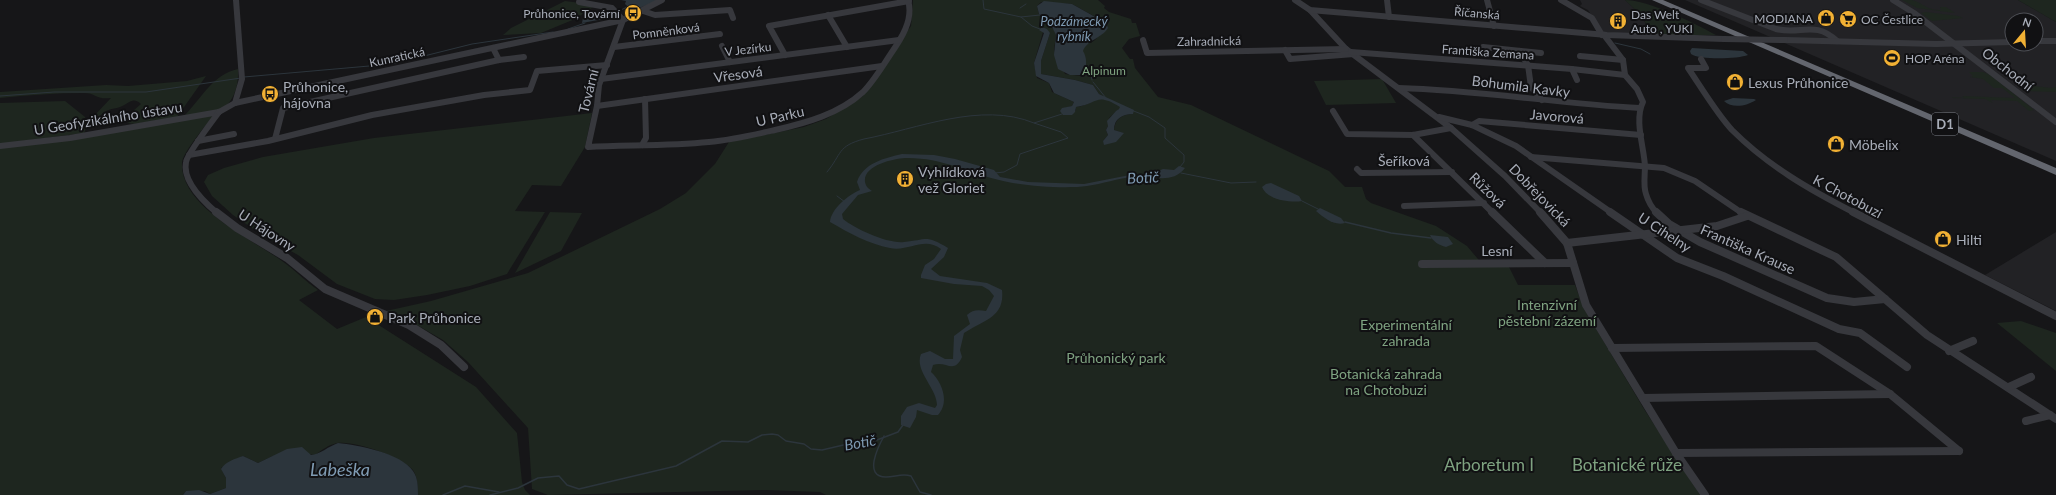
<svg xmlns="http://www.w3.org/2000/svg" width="2056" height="495" viewBox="0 0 2056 495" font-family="Lato,sans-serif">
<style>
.built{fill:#222225;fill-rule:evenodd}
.green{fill:#1e261f;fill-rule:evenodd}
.water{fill:#2c353c}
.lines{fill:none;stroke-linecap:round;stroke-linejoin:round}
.stream-far1{stroke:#2c353c;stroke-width:1}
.stream{stroke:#2c353c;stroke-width:1.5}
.minor-far1{stroke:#37383d;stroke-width:6}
.minor{stroke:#37383d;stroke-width:8}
.tertiary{stroke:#37383d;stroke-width:6}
.motorway{fill:#63666e;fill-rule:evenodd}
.tertiary-bridge{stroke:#37383d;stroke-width:6}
.labels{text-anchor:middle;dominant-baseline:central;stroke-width:4;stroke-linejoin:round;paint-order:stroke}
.far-poi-label{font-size:12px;fill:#a8adb8;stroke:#111113;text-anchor:start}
.far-street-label{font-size:12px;fill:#a8adb8;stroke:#111113}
.far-park-label{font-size:12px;fill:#7fa381;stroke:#111113}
.far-water-label{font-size:13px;font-style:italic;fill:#7f9bb3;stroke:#111113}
.shield{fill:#111113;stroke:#7b7e86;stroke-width:1}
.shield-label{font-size:13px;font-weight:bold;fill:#a8adb8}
.street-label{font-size:14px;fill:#a8adb8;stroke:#111113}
.poi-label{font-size:14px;fill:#a8adb8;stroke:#111113;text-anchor:start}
.park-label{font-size:14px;fill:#7fa381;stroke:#111113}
.water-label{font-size:15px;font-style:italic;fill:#7f9bb3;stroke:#111113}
.near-park-label{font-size:17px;fill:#7fa381;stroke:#111113}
.near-water-label{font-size:18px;font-style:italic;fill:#7f9bb3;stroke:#111113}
</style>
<rect width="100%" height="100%" fill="#161618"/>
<!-- built -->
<g class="built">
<polygon points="1580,0 1625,0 1641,15 1649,30 1648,35 1602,32 1588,10 1580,6 1582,4"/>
<path d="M1685,0H2018L2056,22V161ZM2012,20H2036V44H2012Z"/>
<polygon points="2056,232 2056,311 1985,275"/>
</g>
<!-- green -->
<g class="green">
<path d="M913,0H1098L1105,6L1104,8L1109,12L1131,19L1132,23H1136L1140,36L1129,39L1122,48L1130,59H1133L1135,68L1158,97L1191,105L1329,171L1345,187H1362L1366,199L1371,203L1436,226L1467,246L1483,265H1508L1518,285H1575L1583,307L1644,409L1700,495H826L820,492L766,490L548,495L532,489L528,428L468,362L443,340L410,321L386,311L431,301L528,273L660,209L686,193L715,164L729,142L804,127L826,119L863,96L911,26ZM1041,2L1072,4L1103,21C1101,26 1099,35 1096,39C1092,44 1085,42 1083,49C1081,58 1090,69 1081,76L1065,74L1054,50L1056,35L1054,30L1039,14L1037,6ZM1043,32L1050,33L1041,61V74L1075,80L1093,85L1099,94L1103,96L1102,98C1092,100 1088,106 1075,107L1076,110L1069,115H1063L1065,108L1072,106L1074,102L1052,92L1049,83L1037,78L1034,63ZM1119,109L1133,114C1122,114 1115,119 1114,130L1123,133L1121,136L1103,141L1108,135L1106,130L1108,126L1109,118Z"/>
<path d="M1625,0C1649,0 1694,23 1716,35H1648C1650,21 1634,9 1625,0Z"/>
<path d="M1902,0C1905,0 1909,0 1912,0C1923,3 1928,11 1941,10L1940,7H1946L1955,13L1917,8Z"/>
<polygon points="2018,0 2056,0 2056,22"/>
<polygon points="565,1 596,5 575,19 541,33 503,35 511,28"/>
<polygon points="1926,12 1958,16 1963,18 1932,21 1921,13"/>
<path d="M238,69C239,86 234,104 217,112C209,115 195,114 185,115C202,98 213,74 238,69Z"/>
<polygon points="1969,72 1983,72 1990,75 2034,110 2029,111 2017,101 1990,100 1993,103 1985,99 1953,98 1952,97 1964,98 1962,96 2015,98 2002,88 1994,88 1983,79 1970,77 1973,76"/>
<path d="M206,76L177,117L135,124L128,123L133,111L141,104C132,96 129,104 120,107C111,110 107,108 100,116H94L111,98C96,100 96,93 84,93C56,93 28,95 0,98V92L106,85L128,86L187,81Z"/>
<polygon points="1382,79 1396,103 1326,105 1314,81"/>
<polygon points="2016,84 2051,88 2056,87 2056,92 2025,91"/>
<polygon points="65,101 85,117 87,126 84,133 0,144 0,103"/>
<polygon points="592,113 585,147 561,186 532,185 515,211 545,212 507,274 470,286 427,295 394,300 375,299 337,284 298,255 265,237 233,215 212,196 204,182 208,175 224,168 263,157 374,138"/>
<path d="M214,115C207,124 182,153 182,163C180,207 252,239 282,261C295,270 305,281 318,290L299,300L337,329L366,317L476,387L517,433L522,482L525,490L530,495H418C418,487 417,474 412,469C399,456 354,440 337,443C328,445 322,450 315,455L308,454L273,456L258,463L243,456L221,468L226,478V488L210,494L205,491H186L183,495H0V148Z"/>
<polygon points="550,212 582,213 561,251 515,273"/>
<polygon points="2021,321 2056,333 2056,371 1997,323"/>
</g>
<!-- water -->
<g class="water">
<path d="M621,0H657C647,5 634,13 625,4L626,1Z"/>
<path d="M1044,1L1072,4L1106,23L1108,28C1102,38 1087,40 1083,51C1087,57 1087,67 1084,73L1085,75H1070L1058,69L1054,55L1056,35L1052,27L1039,14L1037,6Z"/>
<polygon points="602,11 613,13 609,18 582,23 583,18 593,12"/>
<path d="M1042,27L1047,29L1050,33L1041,61V74L1075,80L1093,85L1099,94L1134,110L1133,114C1122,114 1114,119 1114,130L1124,133L1116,142L1104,145L1103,141L1108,135L1106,130L1108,126L1107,121L1116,111L1119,109L1120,107C1095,92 1099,104 1076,107L1075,112L1072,115H1063L1060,111L1062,108L1072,106L1074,102L1054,93L1049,83L1036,76L1034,63L1044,33L1039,30Z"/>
<path d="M1692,48L1743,51L1748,55C1738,59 1699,60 1691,54L1690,51Z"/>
<path d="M1733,98L1754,99L1756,100C1747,106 1732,109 1724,101Z"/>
<path d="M902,154L934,155L955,159L994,170L1000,177L1028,182L1084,184L1135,174L1149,175L1163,169L1174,170L1179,166L1185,168C1172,185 1152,175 1134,177C1118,178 1102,184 1087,186C1065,189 1021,186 999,180C967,172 940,157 905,158C893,159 863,165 865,182C866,187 868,188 872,191L858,195L842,214L843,219C855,229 888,244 904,242C927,240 925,234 948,248L944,257L931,269L940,276L987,283L1002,290C1005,318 983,320 964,333L960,350L962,357C954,375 946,360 933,365L931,372C942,382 950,402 938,415H932L917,410L916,417L910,428L901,425V416L907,407L919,403L935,408L937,405C937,388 914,371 921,354L930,351L945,359H953L954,336L970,324L967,315C973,309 979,310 986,311L994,296L989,290L982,286L954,284L921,278V275L925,265L934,259L941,249C924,236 909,252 890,248C869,244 849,233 830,222C831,209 848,195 860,190L857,182C863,163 885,158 902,154Z"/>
<path d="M1271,183L1299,196L1302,201C1291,203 1267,200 1262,187L1266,184Z"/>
<path d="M1320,208L1341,218L1345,223C1334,226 1324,218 1316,211Z"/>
<path d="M1430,235L1448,237L1453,244L1446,247C1439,245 1433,242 1430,235Z"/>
<path d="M338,443C358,445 401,453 413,471C418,478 418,487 418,495H183L186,491L199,490L210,494L226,488V478L221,469C226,461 235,459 243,456L258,463L287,449L302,447L311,455C319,455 329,446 338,443Z"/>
</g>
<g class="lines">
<!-- stream-far1 -->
<g class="stream-far1">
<polyline points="983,0 984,9 1021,17 1032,26 1040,29"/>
<polyline points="1020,8 1026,4"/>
<polyline points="621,10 629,6"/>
<polyline points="1021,17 1040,15"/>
<polyline points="568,29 585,23"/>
<polyline points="1615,43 1641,49 1650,54"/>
<polyline points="1091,75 1092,80"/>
<polyline points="244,77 392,64 472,44 553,32"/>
<polyline points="1093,82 1106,98"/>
<polyline points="0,96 54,92 146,92 241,78"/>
<polyline points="1131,110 1149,117 1165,128 1165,138 1184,155 1184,162 1180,167"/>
<path d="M827,172C842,154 837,146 864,139C917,129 981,101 1034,123"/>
<polyline points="995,173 1004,172 1017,165 1020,154 1068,138 1061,132 1034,123 1062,114"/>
<polyline points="1181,173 1231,183 1256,182"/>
<polyline points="837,196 845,202"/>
<polyline points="1302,201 1320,210"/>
</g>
<!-- stream -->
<g class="stream">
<polyline points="1345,222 1391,233 1431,238"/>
<path d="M884,436C878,447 863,477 886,477C895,477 902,473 911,476L920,492L931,495"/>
<polyline points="443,495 465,486 499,492"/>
<polyline points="490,495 518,488 538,478 559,476 567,485 579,489 676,466 722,441 748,442 762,435 772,434 778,435 786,441 804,444 811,449 822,450 852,443 869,443 898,432 903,425"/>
</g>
<!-- minor-far1 -->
<g class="minor-far1">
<polyline points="1387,0 1389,17"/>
<polyline points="1487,0 1494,26"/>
<polyline points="1561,0 1592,18 1602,35"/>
<path d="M1701,0L1776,29C1801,35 1815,20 1837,41"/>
<path d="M579,2L612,8L623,20L599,85L597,106L588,147C628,145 669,146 709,142C732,140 753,135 775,130C806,123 839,114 863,92C873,82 882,67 890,55C901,39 914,20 908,0"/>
<polyline points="1310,10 1346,49 1451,128 1505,176 1541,213"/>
<polyline points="643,11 655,15 730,10 733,18"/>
<polyline points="828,15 847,47"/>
<path d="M1604,35L1623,60L1625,75L1637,89L1643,102C1634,120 1644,147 1645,166C1645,175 1643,186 1646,194C1648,201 1652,208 1657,213"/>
<polyline points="1143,40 1147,53 1346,49"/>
<polyline points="722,46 730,62"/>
<polyline points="614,47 720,34"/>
<polyline points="1483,47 1541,53"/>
<polyline points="493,48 499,60"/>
<polyline points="1285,50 1290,59 1354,54"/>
<polyline points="1519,51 1528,65 1531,87 1542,100"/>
<polyline points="1351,52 1572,69 1625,75"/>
<polyline points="785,55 769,26 909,1"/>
<polyline points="1580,56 1623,60"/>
<path d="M1701,59L1706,68H1688C1701,87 1717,114 1732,130C1768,166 1810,190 1855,213"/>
<polyline points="1572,69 1577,80"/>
<polyline points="601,79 899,40"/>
<path d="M1399,88C1480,90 1559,104 1640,108"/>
<polyline points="597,106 882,66"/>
<polyline points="1333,111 1347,134 1413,135 1451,128"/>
<polyline points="1439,117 1472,125 1516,146 1612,213"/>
<polyline points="1472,125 1479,121 1641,135"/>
<polyline points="1413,135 1493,213"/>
<polyline points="275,139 283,108 499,60 524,57"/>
<polyline points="198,141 234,134"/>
<polyline points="642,145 646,138 645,99"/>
<polyline points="0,146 70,138 219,112"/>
<polyline points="189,155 268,141 372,115 484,95 530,90 537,71 607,65"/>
<polyline points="1531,157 1664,168 1695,181 1742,213"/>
<polyline points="1357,169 1361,173 1452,172"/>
<polyline points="1404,206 1484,203"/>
<path d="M217,213C204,202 182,181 186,162C187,155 213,120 219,112"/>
</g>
<!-- minor -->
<g class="minor">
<polyline points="216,212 237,228 287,258 325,289 409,325 441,345 464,367"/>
<polyline points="1492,212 1545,263"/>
<polyline points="1540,212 1567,243 1586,305 1676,453 1705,495"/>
<polyline points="1610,212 1677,258 1723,276 1839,329 1860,333 1907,367"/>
<polyline points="1656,212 1669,224 1700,242 1827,298 1854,302 1885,299"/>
<polyline points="1741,212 1836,257 1927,335 2056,419"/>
<polyline points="1853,212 2056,316"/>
<polyline points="1567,243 1717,226 1747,216"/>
<polyline points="1422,264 1573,263"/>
<polyline points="1612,348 1816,346 1890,394 1959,451"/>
<polyline points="1949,351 1973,341"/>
<polyline points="2009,387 2031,377"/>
<polyline points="1643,398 1890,394"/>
<polyline points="2026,421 2050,415"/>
<polyline points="1676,453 1959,451"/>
</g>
<!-- tertiary -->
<g class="tertiary">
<polyline points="1295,0 1310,10 1607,35 1724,39"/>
<polyline points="1893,0 1914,13 2056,122"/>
<polyline points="1785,40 1936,44 2012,42"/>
<polyline points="2036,41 2056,41"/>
<polyline points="235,103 242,79 236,0"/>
<polyline points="219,112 235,103 623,20 662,0"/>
</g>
<!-- motorway -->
<polygon class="motorway" points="1652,0 1663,0 2056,168 2056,175"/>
<!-- tertiary-bridge -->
<polyline class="tertiary-bridge" points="1724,39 1785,40"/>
</g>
<!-- icons -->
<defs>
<g id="bus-disc" transform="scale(0.9)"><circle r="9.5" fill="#f2b134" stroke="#111113"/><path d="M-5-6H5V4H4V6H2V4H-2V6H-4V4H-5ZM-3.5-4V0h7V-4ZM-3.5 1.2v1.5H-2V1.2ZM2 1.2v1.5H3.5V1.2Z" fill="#111"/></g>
<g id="shop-disc" transform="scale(0.9)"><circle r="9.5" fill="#f2b134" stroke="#111113"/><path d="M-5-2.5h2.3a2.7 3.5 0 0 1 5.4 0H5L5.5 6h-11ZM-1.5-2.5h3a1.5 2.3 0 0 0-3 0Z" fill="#111"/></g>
<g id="supermarket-disc" transform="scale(0.9)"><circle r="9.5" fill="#f2b134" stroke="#111113"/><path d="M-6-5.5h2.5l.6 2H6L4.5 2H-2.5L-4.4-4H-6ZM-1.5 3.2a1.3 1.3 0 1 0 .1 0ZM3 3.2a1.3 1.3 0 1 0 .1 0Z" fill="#111"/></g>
<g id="building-disc" transform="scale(0.9)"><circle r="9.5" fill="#f2b134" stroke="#111113"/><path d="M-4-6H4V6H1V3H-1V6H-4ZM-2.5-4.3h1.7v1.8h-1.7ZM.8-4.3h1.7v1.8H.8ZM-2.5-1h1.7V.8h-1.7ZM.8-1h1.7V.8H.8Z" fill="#111"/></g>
<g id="stadium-disc" transform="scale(0.9)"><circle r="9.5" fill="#f2b134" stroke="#111113"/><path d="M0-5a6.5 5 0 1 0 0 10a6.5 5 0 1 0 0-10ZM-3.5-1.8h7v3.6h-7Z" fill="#111"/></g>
</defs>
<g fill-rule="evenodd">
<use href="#bus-disc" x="633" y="13"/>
<use href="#shop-disc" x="1826" y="18"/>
<use href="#supermarket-disc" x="1848" y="19"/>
<use href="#building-disc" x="1618" y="21"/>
<use href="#stadium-disc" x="1892" y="58"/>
<use href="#shop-disc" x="1735" y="82"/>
<use href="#bus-disc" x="270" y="94"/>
<use href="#shop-disc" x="1836" y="144"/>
<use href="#building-disc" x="905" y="179"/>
<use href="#shop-disc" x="1943" y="239"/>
<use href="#shop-disc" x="375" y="317"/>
</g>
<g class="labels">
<!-- far-poi labels -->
<g class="far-poi-label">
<text x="620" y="13" text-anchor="end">Průhonice, Tovární</text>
<text x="1631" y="14">Das Welt<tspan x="1631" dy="14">Auto , YUKI</tspan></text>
<text x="1813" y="18" text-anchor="end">MODIANA</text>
<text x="1861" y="19">OC Čestlice</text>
<text x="1905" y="58">HOP Aréna</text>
</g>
<!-- far-street labels -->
<g class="far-street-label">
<text transform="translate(1477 13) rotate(5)">Říčanská</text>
<text transform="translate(666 31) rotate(-7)">Pomněnková</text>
<text transform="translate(1209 41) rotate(-1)">Zahradnická</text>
<text transform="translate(748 49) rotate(-7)">V Jezírku</text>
<text transform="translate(1488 52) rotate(4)">Františka Zemana</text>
<text transform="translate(397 57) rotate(-12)">Kunratická</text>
</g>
<!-- far-park labels -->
<g class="far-park-label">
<text x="1104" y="70">Alpinum</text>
</g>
<!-- far-water labels -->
<g class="far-water-label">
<text x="1074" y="21">Podzámecký<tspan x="1074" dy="15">rybník</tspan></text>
</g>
<!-- shield labels -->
<rect class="shield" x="1932" y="113" width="26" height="22" rx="3"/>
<g class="shield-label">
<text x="1945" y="124">D1</text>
</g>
<!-- street labels -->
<g class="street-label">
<text transform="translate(2008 69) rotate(38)">Obchodní</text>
<text transform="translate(738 74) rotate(-8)">Vřesová</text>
<text transform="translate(1521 86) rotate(7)">Bohumila Kavky</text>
<text transform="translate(588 91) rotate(-76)">Tovární</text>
<text transform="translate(780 116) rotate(-13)">U Parku</text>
<text transform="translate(1557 116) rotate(5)">Javorová</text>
<text transform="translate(108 118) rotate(-9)">U Geofyzikálního ústavu</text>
<text x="1404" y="160">Šeříková</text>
<text transform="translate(1488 190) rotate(44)">Růžová</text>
<text transform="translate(1540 195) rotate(46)">Dobřejovická</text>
<text transform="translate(1848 196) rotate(28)">K Chotobuzi</text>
<text transform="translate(267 230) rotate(33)">U Hájovny</text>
<text transform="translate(1665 232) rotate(33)">U Cihelny</text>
<text transform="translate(1748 249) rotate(24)">Františka Krause</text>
<text x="1497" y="250">Lesní</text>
</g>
<!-- poi labels -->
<g class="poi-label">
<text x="1748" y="82">Lexus Průhonice</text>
<text x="283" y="86">Průhonice,<tspan x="283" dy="16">hájovna</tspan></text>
<text x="1849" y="144">Möbelix</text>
<text x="918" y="171">Vyhlídková<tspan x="918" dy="16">vež Gloriet</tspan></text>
<text x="1956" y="239">Hilti</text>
<text x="388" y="317">Park Průhonice</text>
</g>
<!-- park labels -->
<g class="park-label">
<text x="1547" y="304">Intenzivní<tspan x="1547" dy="16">pěstební zázemí</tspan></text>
<text x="1406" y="324">Experimentální<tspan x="1406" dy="16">zahrada</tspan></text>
<text x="1116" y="357">Průhonický park</text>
<text x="1386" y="373">Botanická zahrada<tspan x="1386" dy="16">na Chotobuzi</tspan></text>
</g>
<!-- water labels -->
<g class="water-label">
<text transform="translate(1143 177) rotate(-3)">Botič</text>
<text transform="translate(860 442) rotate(-10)">Botič</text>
</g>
<!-- near-park labels -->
<g class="near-park-label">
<text x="1489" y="464">Arboretum I</text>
<text x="1627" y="464">Botanické růže</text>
</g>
<!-- near-water labels -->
<g class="near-water-label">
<text x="340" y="469">Labeška</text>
</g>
</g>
<!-- north arrow -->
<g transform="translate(2024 32) rotate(18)"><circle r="19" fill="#111113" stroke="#4d4f55"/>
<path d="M0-3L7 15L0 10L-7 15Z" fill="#f2b134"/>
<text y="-6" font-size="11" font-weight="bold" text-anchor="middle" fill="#a8adb8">N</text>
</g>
</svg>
